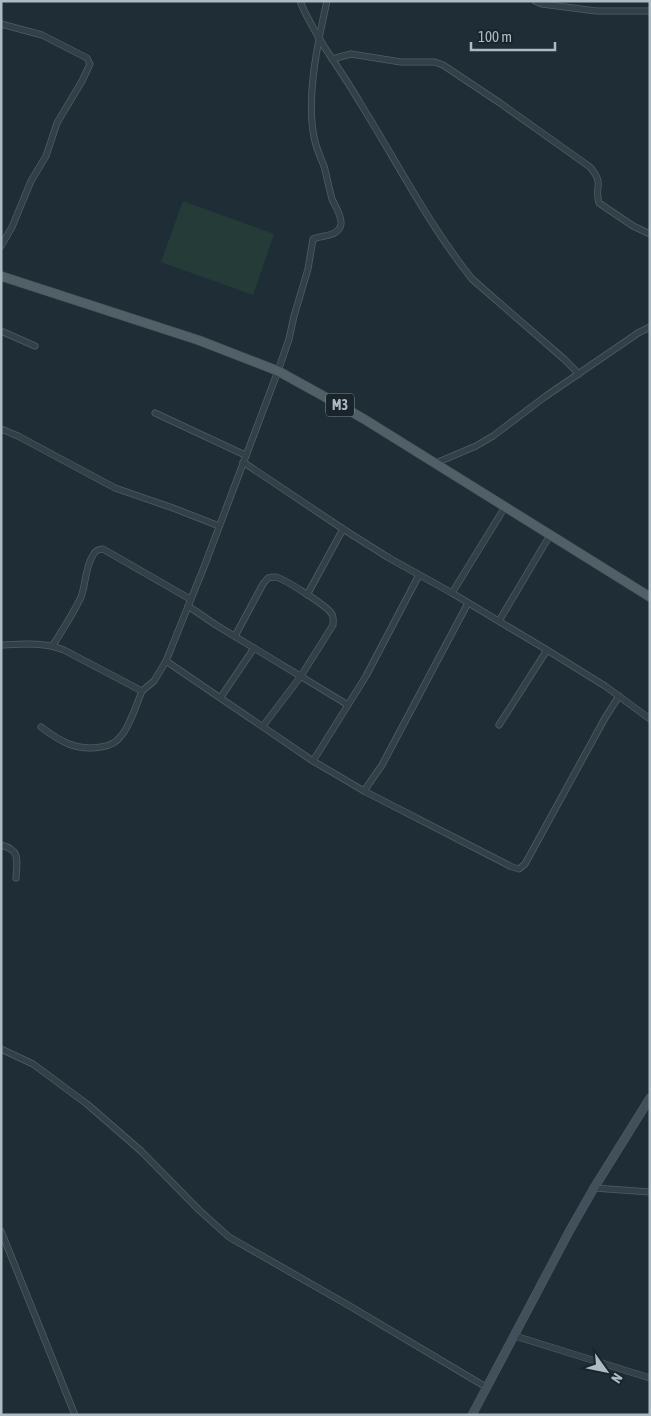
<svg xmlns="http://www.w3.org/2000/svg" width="651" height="1416" viewBox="0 0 651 1416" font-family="'Asap Condensed',sans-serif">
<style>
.green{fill:#243b37}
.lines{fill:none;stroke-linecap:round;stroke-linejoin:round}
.street-casing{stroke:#505d65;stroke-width:7}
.secondary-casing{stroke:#505d65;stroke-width:9}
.primary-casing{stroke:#3f4b53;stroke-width:10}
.street{stroke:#334047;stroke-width:5.5}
.secondary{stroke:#41505a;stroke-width:8}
.primary{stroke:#515f67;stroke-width:9}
.labels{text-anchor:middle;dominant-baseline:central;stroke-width:4;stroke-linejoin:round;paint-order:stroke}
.shield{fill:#19242b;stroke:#818e96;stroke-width:1}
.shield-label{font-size:14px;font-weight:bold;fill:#adbbc4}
</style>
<rect width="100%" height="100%" fill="#1f2e36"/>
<!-- green -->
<polygon class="green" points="183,201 274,234 253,295 161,262"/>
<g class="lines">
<!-- street casing -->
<g class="street-casing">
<g id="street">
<path d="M300,1C307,19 317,35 327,51C339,69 351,87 362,106C398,164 429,225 472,279L564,359L579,374"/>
<polyline points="535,1 542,4 596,11 650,11"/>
<polyline points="1,24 42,35 87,58 90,64 82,81 57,123 46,156 31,181 12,227 1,246"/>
<path d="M332,59L351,54L401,62H435L443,65L500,103L590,167C605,185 594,185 599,203L633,226L650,234"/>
<polyline points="1,331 35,346"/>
<polyline points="155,413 245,455"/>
<polyline points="1,429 18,436 115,488 173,508 219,526"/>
<polyline points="243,462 343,529 389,558 452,593 547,650 605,686 650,719"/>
<polyline points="436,463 476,446 493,436 546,396 638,333 650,327"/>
<polyline points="452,593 505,507"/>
<polyline points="307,595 343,529"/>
<polyline points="188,606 216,625 348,705"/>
<polyline points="499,621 550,535"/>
<path d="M235,636L263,584L268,578C271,577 273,577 276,577C286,580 326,605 332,614C334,618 333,621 333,625L301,676L263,726"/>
<path d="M1,645C23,644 44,642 64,650L142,691L154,681L166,661L204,567L278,371L289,339L294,316L308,269L313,239C322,235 339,237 341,224C342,216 335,206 332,199C329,188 327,177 324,166C320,156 316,148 314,137C306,97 318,41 327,1"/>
<path d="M53,645C62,631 74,612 81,597C86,583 85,568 93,555C95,551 98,549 103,549L190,599"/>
<polyline points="166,661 313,761 364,791 512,867 519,869 525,864 605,718 619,696"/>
<polyline points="221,697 254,648"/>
<polyline points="499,725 547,650"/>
<path d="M41,727C61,742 76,751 101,747C109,746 116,743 121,736C130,726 137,703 142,691"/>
<polyline points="313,761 366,676 419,575"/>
<polyline points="364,791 382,765 468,603"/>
<path d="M1,845C21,850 17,861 16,878"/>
<polyline points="1,1049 33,1064 87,1104 141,1151 199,1210 229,1237 348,1305 486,1387"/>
<polyline points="594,1188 650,1192"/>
<polyline points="1,1231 75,1415"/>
<polyline points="515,1336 650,1378"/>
</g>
</g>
<!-- secondary casing -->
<g class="secondary-casing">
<polyline id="secondary" points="472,1415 570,1230 594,1188 650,1098"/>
</g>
<!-- primary casing -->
<g class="primary-casing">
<polyline id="primary" points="1,276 198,340 278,371 336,403 364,419 650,597"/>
</g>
<!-- street -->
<use href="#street" class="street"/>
<!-- secondary -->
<use href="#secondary" class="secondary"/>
<!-- primary -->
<use href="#primary" class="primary"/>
</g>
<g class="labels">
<!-- shield labels -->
<rect class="shield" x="326" y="393.5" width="28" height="23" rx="4"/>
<g class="shield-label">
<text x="340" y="405">M3</text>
</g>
</g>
<!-- border -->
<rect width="651" height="1416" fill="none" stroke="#adbbc4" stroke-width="5"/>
<!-- north arrow -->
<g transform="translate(606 1371) rotate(123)" stroke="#19242b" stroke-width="4" paint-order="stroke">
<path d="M0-4L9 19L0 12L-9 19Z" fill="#adbbc4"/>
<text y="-8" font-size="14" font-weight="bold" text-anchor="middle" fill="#adbbc4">N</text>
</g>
<!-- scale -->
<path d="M471 42v8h84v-8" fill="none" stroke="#adbbc4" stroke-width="2.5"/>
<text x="478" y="42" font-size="15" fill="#adbbc4" stroke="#19242b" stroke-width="4" paint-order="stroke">100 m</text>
</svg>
